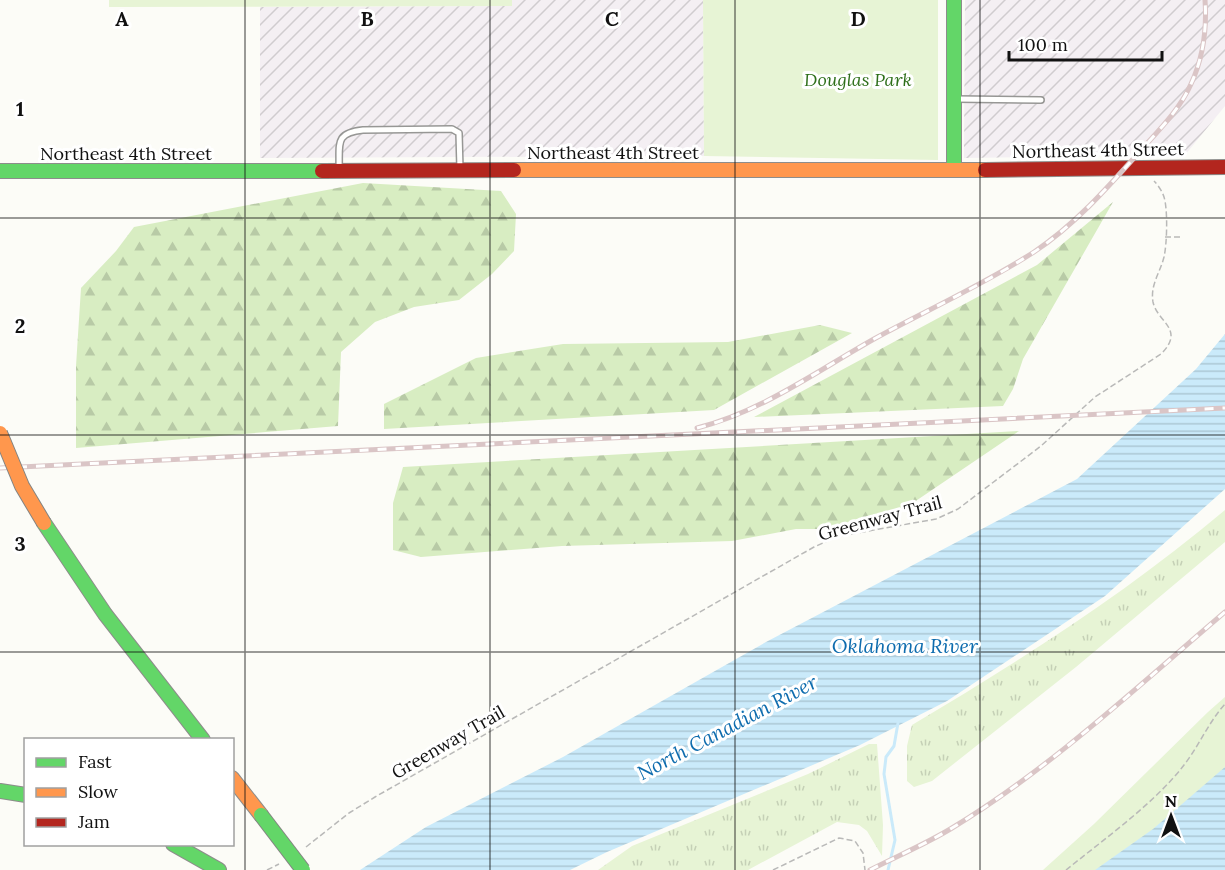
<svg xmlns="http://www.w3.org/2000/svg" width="1225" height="870" viewBox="0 0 1225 870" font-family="Lora,serif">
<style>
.industrial{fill:url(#industrial-furrows)}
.grass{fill:url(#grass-tufts)}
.forest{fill:url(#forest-firs)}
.park{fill:#e7f4d5}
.water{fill:url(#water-rules)}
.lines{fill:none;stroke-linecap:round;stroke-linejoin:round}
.stream{stroke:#caeafa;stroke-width:3}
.lane-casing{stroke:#979795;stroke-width:8}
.fast-casing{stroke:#8d8d8b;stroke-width:16}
.slow-casing{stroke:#8d8d8b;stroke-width:16}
.jam-casing{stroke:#8d8d8b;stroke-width:16}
.path{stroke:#b9b9b8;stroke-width:1.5;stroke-dasharray:6 3;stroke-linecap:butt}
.lane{stroke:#fffffe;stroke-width:5}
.fast{stroke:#63d668;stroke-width:14}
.slow{stroke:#ff974d;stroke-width:14}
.jam{stroke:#b3261e;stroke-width:14}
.rail-casing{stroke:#dac5c6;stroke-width:5}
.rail{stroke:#fff;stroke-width:3;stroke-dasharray:9;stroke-linecap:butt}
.fast-bridge-casing{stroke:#848482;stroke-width:16;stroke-linecap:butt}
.slow-bridge-casing{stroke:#848482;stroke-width:16;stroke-linecap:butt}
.fast-bridge{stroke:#63d668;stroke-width:14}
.slow-bridge{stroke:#ff974d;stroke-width:14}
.grid{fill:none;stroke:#111;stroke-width:1.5;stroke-opacity:0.55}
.labels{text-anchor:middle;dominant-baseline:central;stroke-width:6;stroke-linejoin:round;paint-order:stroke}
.park-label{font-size:18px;font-style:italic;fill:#2e6f1a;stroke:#fff}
.street-label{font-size:18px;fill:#111;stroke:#fff}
.water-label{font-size:20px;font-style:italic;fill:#0e6cae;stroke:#fff}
.grid-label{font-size:20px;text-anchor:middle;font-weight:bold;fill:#111;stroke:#fff;stroke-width:6;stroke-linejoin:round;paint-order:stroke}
</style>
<defs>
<pattern id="industrial-furrows" width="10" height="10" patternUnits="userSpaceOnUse" patternTransform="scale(1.5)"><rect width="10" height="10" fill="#f4eff3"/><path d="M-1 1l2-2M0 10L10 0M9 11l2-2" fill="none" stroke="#d0cccf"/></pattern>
<pattern id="grass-tufts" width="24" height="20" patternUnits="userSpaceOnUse" patternTransform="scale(1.5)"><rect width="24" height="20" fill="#e7f4d5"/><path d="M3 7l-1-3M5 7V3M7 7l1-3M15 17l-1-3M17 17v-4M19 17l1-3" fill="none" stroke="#c5d0b6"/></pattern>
<pattern id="forest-firs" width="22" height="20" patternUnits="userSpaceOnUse" patternTransform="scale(1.5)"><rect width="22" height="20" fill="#d8edc2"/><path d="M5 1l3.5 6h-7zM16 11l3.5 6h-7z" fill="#b8caa6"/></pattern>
<pattern id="water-rules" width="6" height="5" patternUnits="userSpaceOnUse" patternTransform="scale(1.5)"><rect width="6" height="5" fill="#caeafa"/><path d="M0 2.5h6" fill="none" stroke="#acc8d5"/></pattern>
</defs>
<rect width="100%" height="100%" fill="#fcfcf7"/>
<!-- industrial -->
<g class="industrial">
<polygon points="512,0 703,0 704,156 260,158 260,7 511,6"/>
<polygon points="965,0 1225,0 1225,106 1185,155 964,158"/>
</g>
<!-- grass -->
<g class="grass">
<path d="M1225,510V542L1076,667L932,781L914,787L907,781V746L912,725C1021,660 1128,592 1225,510Z"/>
<polygon points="869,744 877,744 883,825 882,856 867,831 859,825 837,822 748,870 598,870 632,846 808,774"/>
</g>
<!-- forest -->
<g class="forest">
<polygon points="363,183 501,191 516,214 514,251 492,274 459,300 414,307 375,322 341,352 338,426 76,448 76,366 81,288 116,251 134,227"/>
<polygon points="1113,202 1023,359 1013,389 1003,406 754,417 1037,265"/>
<polygon points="820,325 852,333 714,410 384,429 384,404 476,358 563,344 728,342"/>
<polygon points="1019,431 898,513 854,529 796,529 732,541 562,546 421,557 393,550 393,503 403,467"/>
</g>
<!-- park -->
<g class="park">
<polygon points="109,0 512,0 512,6 109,7"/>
<polygon points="703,0 938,0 938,160 704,156"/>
<polygon points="1225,697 1225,870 1043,870 1094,824 1208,712"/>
</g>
<!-- water -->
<g class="water">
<polygon points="1225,334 1225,489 1105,596 947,701 860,745 607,852 570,870 360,870 426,827 563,757 766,642 1077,479 1196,369"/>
<polygon points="1225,767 1225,870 1095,870 1153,829"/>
</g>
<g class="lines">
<!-- stream -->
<polyline class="stream" points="888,870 895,840 884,774 886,757 894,746 898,723"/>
<!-- lane casing -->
<g class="lane-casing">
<g id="lane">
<polyline points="956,99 1041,100"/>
<path d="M339,169C340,144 334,133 363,130L452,129L459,133L460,169"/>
</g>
</g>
<!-- fast casing -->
<g class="fast-casing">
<g id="fast">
<polyline points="954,0 954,170"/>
<polyline points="0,171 322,171"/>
<polyline points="44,523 105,614 203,740"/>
<polyline points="0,791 26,795"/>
<polyline points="173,844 219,870"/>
</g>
</g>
<!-- slow casing -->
<g class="slow-casing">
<g id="slow">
<polyline points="514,170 985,170"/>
<polyline points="232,778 261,815"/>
</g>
</g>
<!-- jam casing -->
<g class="jam-casing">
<g id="jam">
<polyline points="985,170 1225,167"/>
<polyline points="322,171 514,170"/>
</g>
</g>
<!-- path -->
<g class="path">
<polyline points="1165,237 1182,237"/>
<path d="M306,847L349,813L375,797L814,547L834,538L857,533L936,519L958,509L1041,446L1095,397L1161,354C1186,329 1157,322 1153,302C1150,285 1160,273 1164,257C1167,244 1168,210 1164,197C1162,191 1158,185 1154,181"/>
<polyline points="267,870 279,864"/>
<polyline points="773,870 839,838 855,841 863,853 865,870"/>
<path d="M1066,870C1103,840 1155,803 1184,765C1199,746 1208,723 1225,704"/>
</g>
<!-- lane -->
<use href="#lane" class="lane"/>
<!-- fast -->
<use href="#fast" class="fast"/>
<!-- slow -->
<use href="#slow" class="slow"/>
<!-- jam -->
<use href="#jam" class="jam"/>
<!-- rail casing -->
<g class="rail-casing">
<g id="rail">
<path d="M697,428C761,412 817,371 874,339C927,310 983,285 1034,252C1076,224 1109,186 1142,149C1160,129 1180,109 1191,84C1203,58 1207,29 1205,0"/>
<polyline points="0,468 1225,408"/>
<path d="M870,870C897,856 926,844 952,828C1051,768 1137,687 1225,612"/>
</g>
</g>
<!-- rail -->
<use href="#rail" class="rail"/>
<!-- fast-bridge casing -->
<g class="fast-bridge-casing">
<polyline id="fast-bridge" points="261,815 303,870"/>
</g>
<!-- slow-bridge casing -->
<g class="slow-bridge-casing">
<polyline id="slow-bridge" points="0,433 22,486 44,523"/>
</g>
<!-- fast-bridge -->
<use href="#fast-bridge" class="fast-bridge"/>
<!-- slow-bridge -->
<use href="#slow-bridge" class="slow-bridge"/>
</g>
<!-- grid -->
<path class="grid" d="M245,0V870M490,0V870M735,0V870M980,0V870M0,218H1225M0,435H1225M0,652H1225"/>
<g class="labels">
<!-- park labels -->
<g class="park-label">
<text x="858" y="79">Douglas Park</text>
</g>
<!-- street labels -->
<g class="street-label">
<text transform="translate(1098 150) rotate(-1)">Northeast 4th Street</text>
<text x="613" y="152">Northeast 4th Street</text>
<text x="126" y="153">Northeast 4th Street</text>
<text transform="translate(880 518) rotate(-15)">Greenway Trail</text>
<text transform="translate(448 742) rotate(-30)">Greenway Trail</text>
</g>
<!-- water labels -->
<g class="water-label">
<text x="905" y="645">Oklahoma River</text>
<text transform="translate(727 727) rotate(-28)">North Canadian River</text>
</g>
</g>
<g class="grid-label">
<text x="122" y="26">A</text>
<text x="367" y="26">B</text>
<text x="612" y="26">C</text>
<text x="858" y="26">D</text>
<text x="20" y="116">1</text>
<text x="20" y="333">2</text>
<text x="20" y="551">3</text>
</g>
<!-- legend -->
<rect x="24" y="738" width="210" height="108" fill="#ffffff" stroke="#a0a0a0" stroke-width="1.5"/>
<rect x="36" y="758" width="30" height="9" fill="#63d668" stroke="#a0a0a0" stroke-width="1.5"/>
<text x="78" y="768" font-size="18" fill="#111111">Fast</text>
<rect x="36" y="788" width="30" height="9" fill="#ff974d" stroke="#a0a0a0" stroke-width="1.5"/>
<text x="78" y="798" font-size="18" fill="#111111">Slow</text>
<rect x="36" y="818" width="30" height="9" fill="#b3261e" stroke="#a0a0a0" stroke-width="1.5"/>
<text x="78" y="828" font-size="18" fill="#111111">Jam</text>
<!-- north arrow -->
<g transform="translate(1171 816)" stroke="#ffffff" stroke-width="4.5" paint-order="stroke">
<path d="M0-4.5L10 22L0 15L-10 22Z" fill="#111111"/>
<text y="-9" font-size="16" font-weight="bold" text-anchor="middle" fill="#111111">N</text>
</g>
<!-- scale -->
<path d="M1009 51v9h153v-9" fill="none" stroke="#111111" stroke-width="3"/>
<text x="1018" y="51" font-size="18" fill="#111111" stroke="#ffffff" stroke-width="4.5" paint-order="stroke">100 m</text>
</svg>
